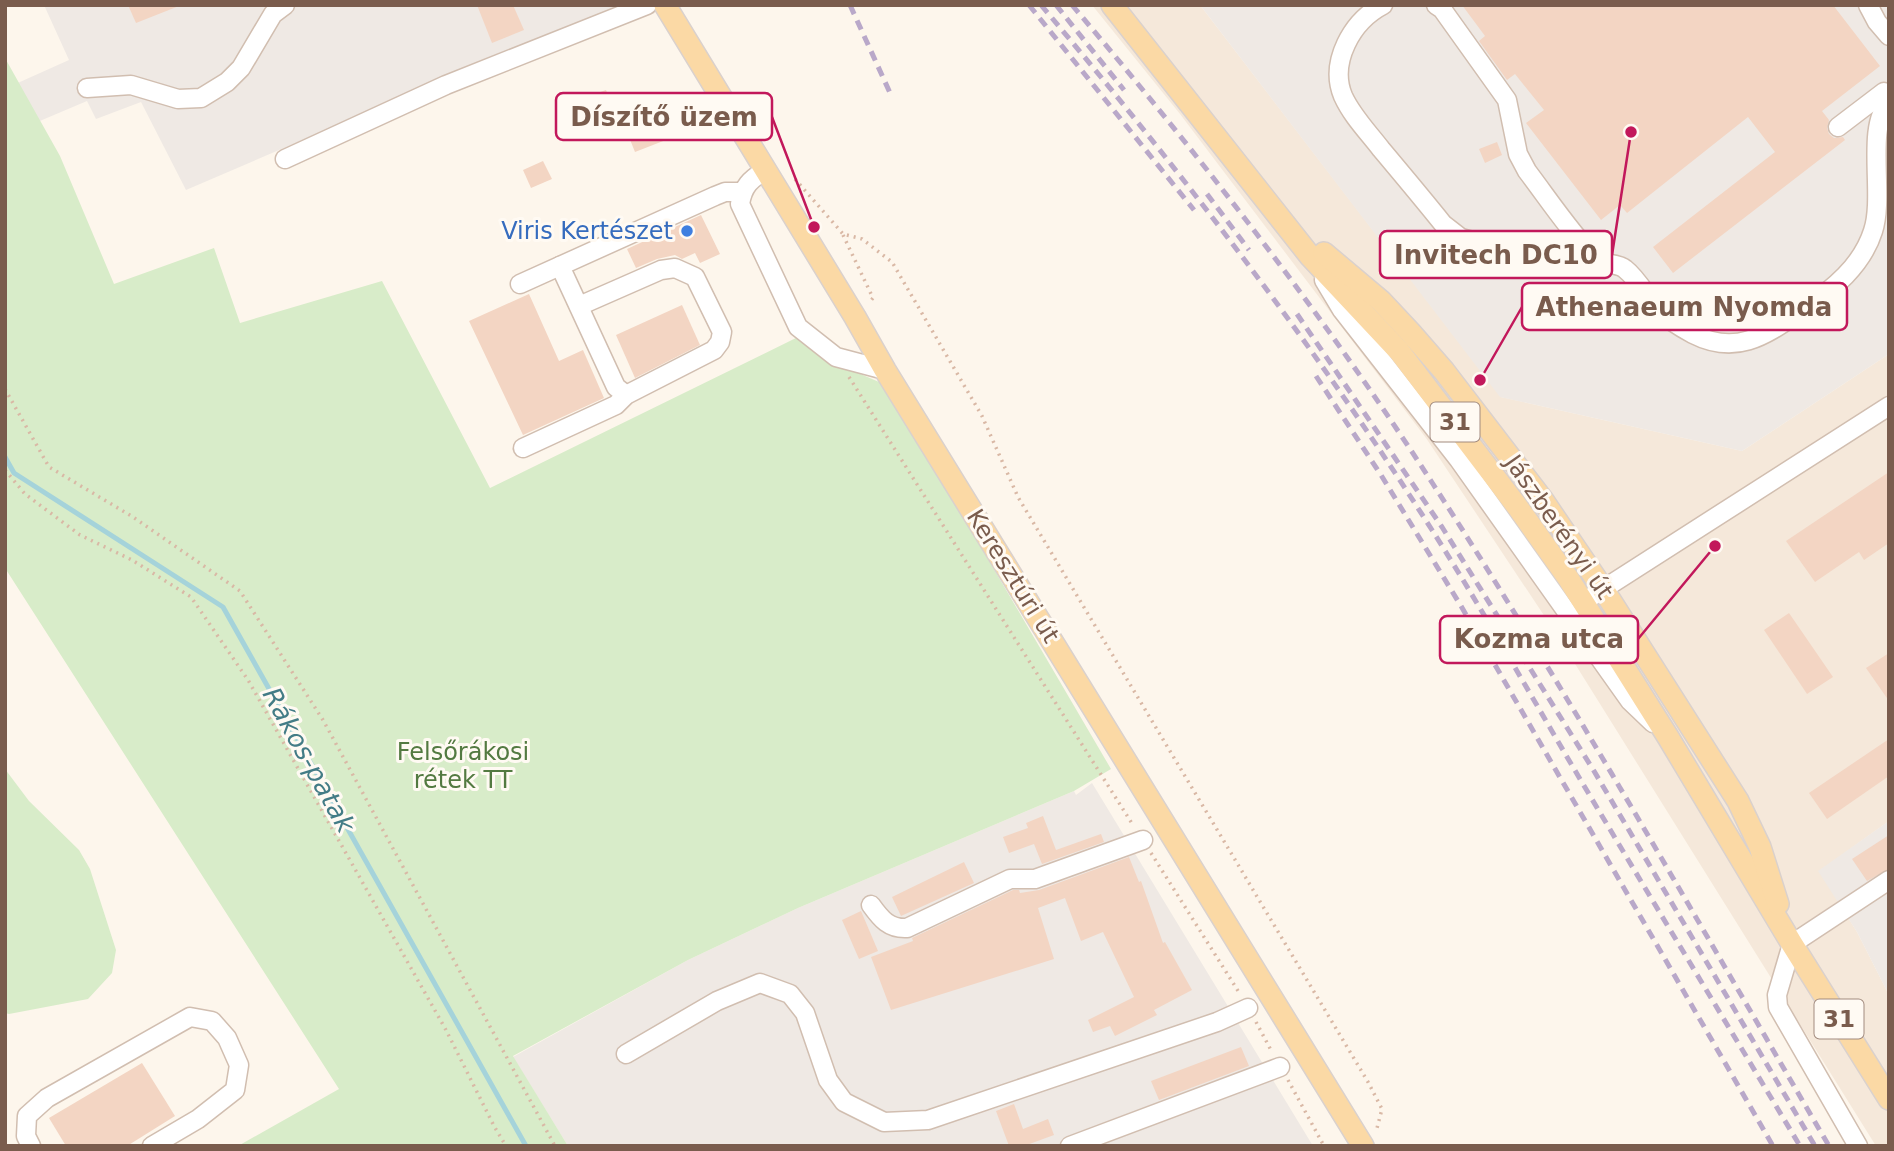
<svg xmlns="http://www.w3.org/2000/svg" width="1894" height="1151" viewBox="0 0 1894 1151" font-family="'DejaVu Sans',sans-serif">
<style>
.residential{fill:#f5e8da}
.industrial{fill:#efe9e4}
.green{fill:#d8ecc9}
.lines{fill:none;stroke-linecap:round;stroke-linejoin:round}
.stream{stroke:#a5d3da;stroke-width:5}
.building{fill:#f3d5c3}
.minor-casing{stroke:#d1beb0;stroke-width:21}
.major-casing{stroke:#dad1cd;stroke-width:24}
.path{stroke:#d9b8a5;stroke-width:3.5;stroke-dasharray:2 5;stroke-linecap:butt}
.minor{stroke:#fff;stroke-width:18}
.major{stroke:#fbd9a5;stroke-width:21}
.rail{stroke:#b9a8c9;stroke-width:5;stroke-dasharray:10 7;stroke-linecap:butt}
.shop-dot{fill:#3f7fe0;stroke:#fffaf3;stroke-width:2.5}
.labels{text-anchor:middle;dominant-baseline:central;stroke-width:6;stroke-linejoin:round;paint-order:stroke}
.shield{fill:#fffaf3;stroke:#a28b7f;stroke-width:2}
.shield-label{font-size:23px;font-weight:bold;fill:#7a5c4d}
.shop-label{font-size:24px;fill:#366cbe;stroke:#fffaf3;text-anchor:end}
.street-label{font-size:24px;fill:#7a5c4d;stroke:#fffaf3}
.park-label{font-size:24px;fill:#537a41;stroke:#fffaf3}
.water-label{font-size:26px;font-style:italic;fill:#437c86;stroke:#fffaf3}
.leader{fill:none;stroke:#c2185b;stroke-width:2.5}
.callout-dot{fill:#c2185b;stroke:#fffaf3;stroke-width:2.5}
.callout{fill:#fffaf3;stroke:#c2185b;stroke-width:2.5}
.callout-label{font-size:26px;text-anchor:middle;font-weight:bold;fill:#7a5c4d}
</style>
<rect width="100%" height="100%" fill="#fdf6ec"/>
<!-- residential -->
<polygon class="residential" points="1092,5 1200,5 1501,397 1742,451 1889,354 1889,821 1819,871 1857,932 1889,995 1889,1146 1876,1146 1557,635 1426,438 1180,114"/>
<!-- industrial -->
<g class="industrial">
<polygon points="44,5 632,5 433,84 186,190 141,102 96,119 87,101 28,126 11,86 69,60"/>
<polygon points="1200,5 1889,5 1889,354 1742,451 1500,397"/>
<polygon points="1092,783 1313,1146 568,1146 513,1057 688,960 798,908 1074,791 1076,795"/>
<polygon points="1889,821 1889,995 1857,932 1818,871"/>
</g>
<!-- green -->
<g class="green">
<polygon points="5,58 60,156 114,284 214,248 240,323 382,281 490,488 800,336 835,363 886,385 1111,769 1074,791 798,908 688,960 513,1056 568,1146 238,1146 339,1089 5,568"/>
<polygon points="5,769 29,801 79,850 90,869 116,950 112,973 88,999 9,1014 5,1013"/>
</g>
<g class="lines">
<!-- stream -->
<polyline class="stream" points="5,457 14,473 223,607 526,1146"/>
</g>
<!-- building -->
<g class="building">
<polygon points="128,5 179,5 179,6 136,23"/>
<polygon points="477,5 513,5 524,30 492,43"/>
<polygon points="1462,5 1833,5 1880,66 1822,111 1829,120 1827,128 1829,134 1834,138 1843,137 1845,140 1673,273 1653,247 1775,152 1748,117 1627,213 1620,205 1601,220 1526,123 1544,110 1515,74 1507,80 1479,41 1485,36"/>
<polygon points="606,90 618,120 675,97 689,131 635,152 627,132 611,138 594,94"/>
<polygon points="1497,142 1502,155 1485,163 1479,149"/>
<polygon points="543,161 552,179 531,188 523,170"/>
<polygon points="701,215 720,254 700,263 695,253 682,259 675,255 657,259 636,268 627,249"/>
<polygon points="529,294 559,361 583,350 604,398 523,435 469,321"/>
<polygon points="682,305 700,345 635,378 616,335"/>
<polygon points="1889,472 1889,543 1864,560 1859,552 1815,582 1786,541"/>
<polygon points="1789,613 1833,677 1807,694 1764,630"/>
<polygon points="1889,653 1889,701 1866,668"/>
<polygon points="1889,739 1889,776 1827,819 1809,793"/>
<polygon points="1043,816 1056,850 1101,834 1104,842 1042,864 1034,844 1009,853 1003,837 1028,828 1026,823"/>
<polygon points="1889,835 1889,869 1867,881 1852,859"/>
<polygon points="1129,857 1139,882 1141,881 1163,943 1165,942 1192,990 1154,1010 1157,1015 1115,1036 1110,1026 1093,1032 1088,1020 1134,997 1103,932 1081,941 1065,898 1038,908 1054,959 891,1010 871,957 913,941 912,938 1013,890 1019,890 1020,893 1039,890"/>
<polygon points="964,862 974,883 901,916 892,897"/>
<polygon points="861,911 878,951 859,959 842,920"/>
<polygon points="1241,1047 1249,1066 1159,1100 1151,1081"/>
<polygon points="142,1063 175,1116 127,1146 66,1146 49,1118"/>
<polygon points="1014,1104 1023,1129 1048,1119 1054,1135 1024,1146 1009,1146 996,1111"/>
</g>
<g class="lines">
<!-- minor casing -->
<g class="minor-casing">
<g id="minor">
<path d="M1383,5C1352,21 1329,62 1343,96C1352,116 1368,132 1381,149C1402,174 1423,199 1443,224L1461,238L1476,242L1598,261"/>
<path d="M1436,5L1442,9L1507,100L1518,154L1527,171C1549,200 1570,232 1596,259C1603,266 1617,262 1625,269C1638,279 1647,297 1658,310C1668,320 1680,327 1693,334C1738,357 1767,334 1804,309C1833,289 1862,266 1873,231C1885,195 1865,128 1889,102"/>
<polyline points="1868,5 1877,22 1889,36"/>
<polyline points="87,88 131,85 178,99 201,98 227,82 241,68 273,14 285,5"/>
<polyline points="1838,127 1884,92 1889,94"/>
<polyline points="285,159 446,85 647,5"/>
<path d="M765,170C750,180 743,186 740,204L798,327L836,357L885,370"/>
<polyline points="560,266 616,387 626,395"/>
<polyline points="1324,280 1342,310 1459,460 1630,701 1653,723"/>
<polyline points="520,284 715,196 725,192 742,192"/>
<polyline points="523,448 616,405 626,395 714,350 720,342 722,332 695,277 675,268 661,270 579,306"/>
<polyline points="1591,597 1889,406"/>
<path d="M871,905C881,919 889,929 907,928L1010,879H1035L1143,840"/>
<polyline points="626,1054 717,1001 760,983 790,994 805,1013 828,1080 844,1102 884,1122 928,1120 1217,1022 1248,1008"/>
<polyline points="31,1146 26,1136 27,1116 47,1098 190,1017 212,1021 227,1038 239,1065 235,1090 198,1119 152,1146"/>
<polyline points="1070,1146 1280,1067"/>
<polyline points="1858,1146 1778,1007 1777,995 1792,944 1889,880"/>
</g>
</g>
<!-- major casing -->
<g class="major-casing">
<g id="major">
<polyline points="665,5 855,317 885,370 1363,1146"/>
<polyline points="1112,5 1310,256 1399,351 1519,509 1568,578 1668,737 1792,944 1889,1099"/>
<polyline points="1324,253 1381,301 1410,332 1444,371 1542,499 1603,589 1738,801 1760,847 1778,904"/>
</g>
</g>
<!-- path -->
<g class="path">
<polyline points="795,179 843,234 862,239 892,262 982,416 1018,497 1368,1082 1382,1109 1376,1132"/>
<polyline points="843,235 873,298 869,303"/>
<polyline points="849,377 1133,825"/>
<polyline points="5,389 49,467 133,517 240,591 323,720 555,1146"/>
<polyline points="5,470 25,494 80,535 132,560 191,597 248,680 446,1030 494,1126 506,1146"/>
<polyline points="1151,853 1240,994"/>
<polyline points="1256,1022 1272,1052"/>
<polyline points="1288,1080 1324,1146"/>
</g>
<!-- minor -->
<use href="#minor" class="minor"/>
<!-- major -->
<use href="#major" class="major"/>
<!-- rail -->
<g class="rail">
<polyline points="850,5 891,95"/>
<polyline points="1029,5 1194,210"/>
<path d="M1041,5C1182,172 1315,346 1432,530C1484,612 1531,696 1580,779C1653,902 1727,1024 1800,1146"/>
<polyline points="1056,5 1124,90"/>
<path d="M1072,5C1201,157 1325,317 1433,484C1573,700 1699,924 1829,1146"/>
<polyline points="1207,194 1249,250"/>
<polyline points="1297,314 1442,527 1594,771 1815,1146"/>
<polyline points="1316,376 1381,475 1461,606 1773,1146"/>
</g>
</g>
<!-- markers -->
<circle class="shop-dot" cx="687" cy="231" r="7"/>
<g class="labels">
<!-- shield labels -->
<g class="shield">
<rect x="1430.5" y="402.5" width="49" height="39" rx="5"/>
<rect x="1814.5" y="999.5" width="49" height="39" rx="5"/>
</g>
<g class="shield-label">
<text x="1455" y="422">31</text>
<text x="1839" y="1019">31</text>
</g>
<!-- shop labels -->
<g class="shop-label">
<text x="673" y="231">Viris Kertészet</text>
</g>
<!-- street labels -->
<g class="street-label">
<text transform="translate(1559 527) rotate(55)">Jászberényi út</text>
<text transform="translate(1013 576) rotate(58)">Keresztúri út</text>
</g>
<!-- park labels -->
<g class="park-label">
<text x="463" y="752">Felsőrákosi<tspan x="463" dy="28">rétek TT</tspan></text>
</g>
<!-- water labels -->
<g class="water-label">
<text transform="translate(309 760) rotate(61)">Rákos-patak</text>
</g>
</g>
<!-- callouts -->
<path class="leader" d="M814 227L772 117M1631 132L1612 255M1480 380L1522 307M1715 546L1638 639"/>
<g class="callout-dot">
<circle cx="814" cy="227" r="7"/>
<circle cx="1631" cy="132" r="7"/>
<circle cx="1480" cy="380" r="7"/>
<circle cx="1715" cy="546" r="7"/>
</g>
<g class="callout">
<rect x="556" y="93" width="216" height="47" rx="7"/>
<rect x="1380" y="231" width="232" height="47" rx="7"/>
<rect x="1522" y="283" width="325" height="47" rx="7"/>
<rect x="1440" y="616" width="198" height="47" rx="7"/>
</g>
<g class="callout-label">
<text x="664" y="126">Díszítő üzem</text>
<text x="1496" y="264">Invitech DC10</text>
<text x="1684" y="316">Athenaeum Nyomda</text>
<text x="1539" y="648">Kozma utca</text>
</g>
<!-- border -->
<rect width="1894" height="1151" fill="none" stroke="#7a5c4d" stroke-width="14"/>
</svg>
